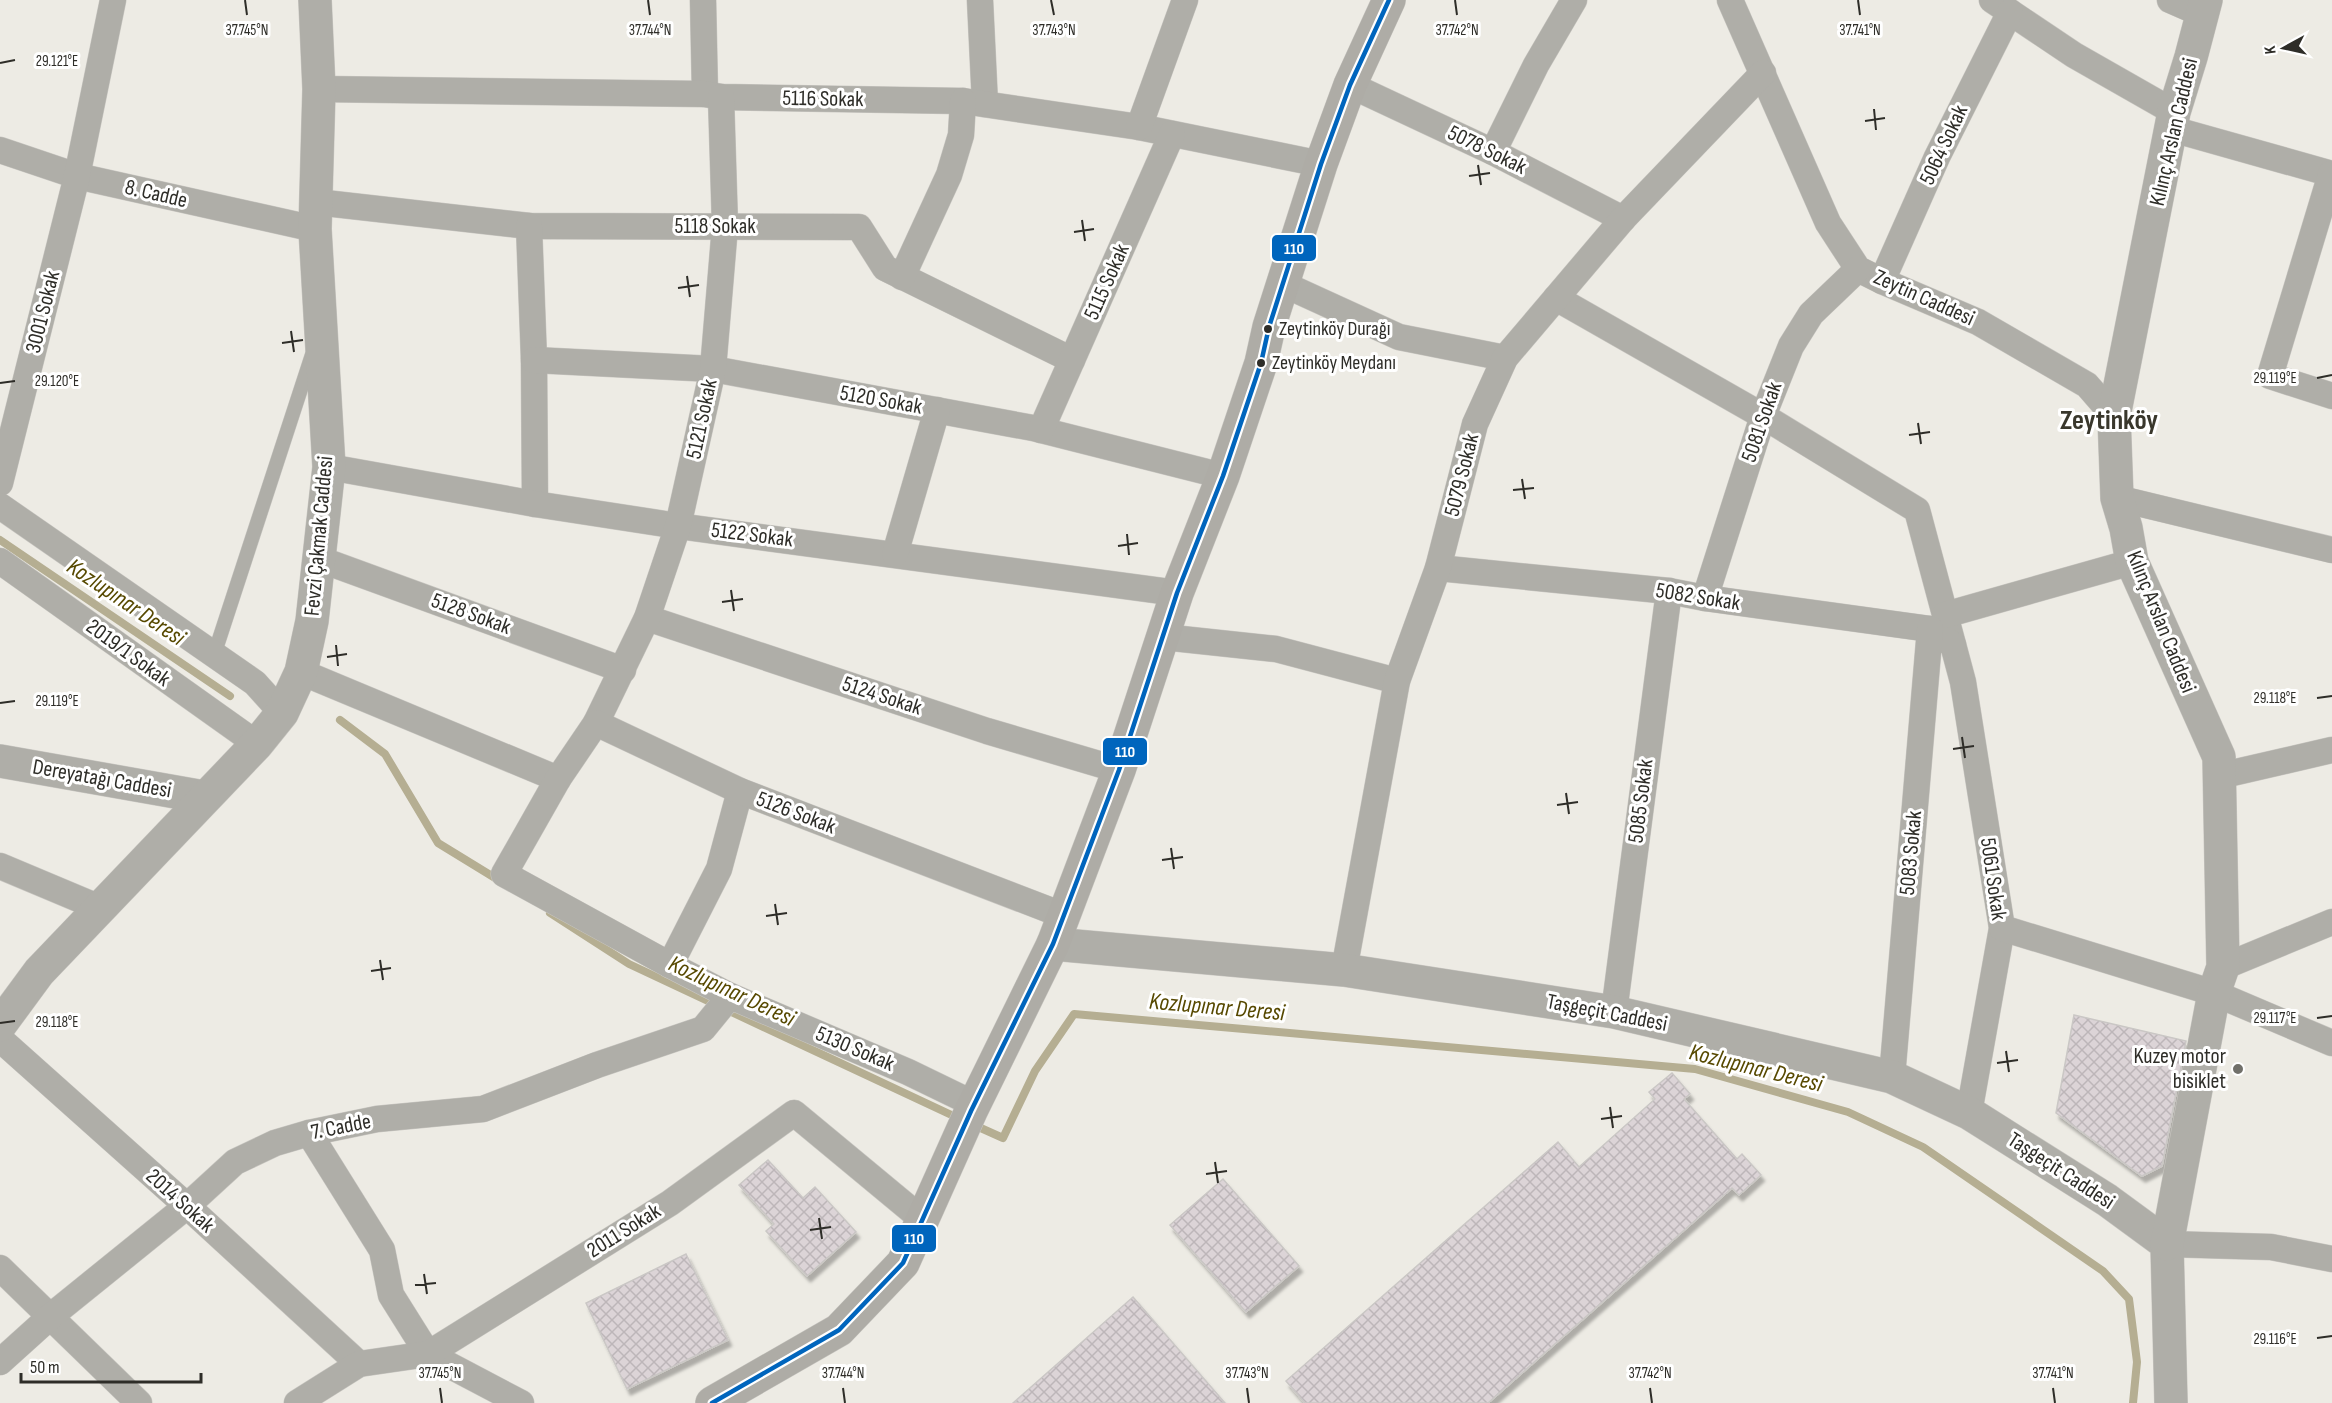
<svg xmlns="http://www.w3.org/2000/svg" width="2332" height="1403" viewBox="0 0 2332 1403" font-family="'Sofia Sans Condensed',sans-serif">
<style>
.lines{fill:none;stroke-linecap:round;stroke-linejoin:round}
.stream{stroke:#b5ae92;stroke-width:8}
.building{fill:url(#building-cross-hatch);stroke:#cac7c5;stroke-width:1.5;filter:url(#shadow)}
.service-casing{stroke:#cac8c3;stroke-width:15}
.minor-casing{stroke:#cac8c3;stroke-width:27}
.tertiary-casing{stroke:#cac8c3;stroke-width:34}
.secondary-casing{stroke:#cac8c3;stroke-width:34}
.service{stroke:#afaea8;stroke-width:14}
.minor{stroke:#afaea8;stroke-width:26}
.tertiary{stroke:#afaea8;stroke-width:33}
.secondary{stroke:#aeaca6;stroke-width:33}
.bus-1-casing{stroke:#fff;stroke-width:9}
.bus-1{stroke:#0065bd;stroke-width:4.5}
.ticks{fill:none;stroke:#2e2d28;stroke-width:2}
.bus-dot{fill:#2e2d28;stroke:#fff;stroke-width:2}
.poi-dot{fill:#71706a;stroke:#fff;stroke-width:2}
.labels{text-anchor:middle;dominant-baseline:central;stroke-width:6;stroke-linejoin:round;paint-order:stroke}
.bus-label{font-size:20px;fill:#2e2d28;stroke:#fff;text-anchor:start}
.street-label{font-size:22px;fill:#2e2d28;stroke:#fff}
.poi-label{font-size:22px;fill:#2e2d28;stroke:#fff;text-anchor:end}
.water-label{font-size:24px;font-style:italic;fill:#574901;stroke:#fff}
.district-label{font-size:28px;font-weight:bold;fill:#39372c;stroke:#fff}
.ticks-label{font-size:15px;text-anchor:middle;fill:#2e2d28;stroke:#fff;stroke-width:6;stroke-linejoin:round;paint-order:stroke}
.line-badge{stroke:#fff;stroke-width:2}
.badge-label{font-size:16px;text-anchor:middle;font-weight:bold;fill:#fff}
</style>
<defs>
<pattern id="building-cross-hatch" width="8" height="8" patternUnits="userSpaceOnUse" patternTransform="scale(1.5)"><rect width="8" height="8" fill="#dcd4d7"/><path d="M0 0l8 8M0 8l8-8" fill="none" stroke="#bdb6b9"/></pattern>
<filter id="shadow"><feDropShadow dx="3.5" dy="6" stdDeviation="1.5" flood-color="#0004"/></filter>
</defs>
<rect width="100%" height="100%" fill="#edebe4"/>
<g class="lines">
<!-- stream -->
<g class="stream">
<polyline points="0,540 230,696"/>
<polyline points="340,720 385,754 438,843 500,881"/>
<polyline points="550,913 629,964 960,1119"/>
<polyline points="974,1125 1003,1138 1035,1071 1074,1014 1695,1069 1848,1112 1923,1147 2103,1271 2129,1299 2137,1362 2133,1403"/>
</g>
</g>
<!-- building -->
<g class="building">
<polygon points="2074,1015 2186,1041 2162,1166 2142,1176 2056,1113"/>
<polygon points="1672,1073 1690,1094 1684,1099 1737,1159 1742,1154 1761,1175 1739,1195 1732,1188 1488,1403 1305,1403 1286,1381 1558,1142 1579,1167 1655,1099 1649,1092"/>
<polygon points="768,1160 803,1198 815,1187 856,1232 807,1276 766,1231 774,1224 739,1185"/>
<polygon points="1223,1179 1299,1266 1246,1312 1170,1225"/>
<polygon points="686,1254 728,1340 627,1389 586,1303"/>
<polygon points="1133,1297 1225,1403 1013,1403"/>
</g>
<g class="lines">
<!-- service casing -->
<g class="service-casing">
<polyline id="service" points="214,655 312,355"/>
</g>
<!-- minor casing -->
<g class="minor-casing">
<g id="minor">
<polyline points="703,0 705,94"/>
<polyline points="980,0 985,104"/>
<polyline points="1730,0 1828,223 1858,269 1882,281 1978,322 2087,385 2114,416"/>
<polyline points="1992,0 2074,55 2174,112"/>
<polyline points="2170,0 2202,14"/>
<polyline points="1350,85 1493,152 1623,219"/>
<polyline points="319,89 705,94 721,97 963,101 1139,127 1321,164"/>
<polyline points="1139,127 1185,0"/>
<polyline points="2172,129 2332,174"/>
<polyline points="0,150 77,176 315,229"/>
<polyline points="1493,152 1536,65 1574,0"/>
<polyline points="2331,174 2270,376 2332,396"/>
<polyline points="316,202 529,226 859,227 885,268 1072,360"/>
<polyline points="529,226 534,360 535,504"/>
<polyline points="902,277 949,175 961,135 963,101"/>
<polyline points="1882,281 1937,157 2010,12"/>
<polyline points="1283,284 1399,337 1505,358"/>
<polyline points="1556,298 1763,416 1917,510 1963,682 2002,928 1969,1113"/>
<polyline points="534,360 713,369 1033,428 1223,476"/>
<polyline points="1041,430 1172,134"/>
<polyline points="329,467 535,504 678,526 1177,593"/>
<polyline points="0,483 77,176 113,0"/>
<polyline points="2117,498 2332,550"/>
<polyline points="0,506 255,683 282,713"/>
<polyline points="895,554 937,410"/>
<polyline points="319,559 623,670"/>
<polyline points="0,561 257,744"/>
<polyline points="1438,568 1669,591 1705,598 1930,629 1953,645"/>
<polyline points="1705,598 1763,416 1791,346 1811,314 1858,269"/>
<polyline points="1945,615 2132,562"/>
<polyline points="647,618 987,731 1119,770"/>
<polyline points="1163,637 1276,649 1397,681"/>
<polyline points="301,672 558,779"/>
<polyline points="596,723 647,618 678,526 713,369 725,226 721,97"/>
<polyline points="2219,776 2332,750"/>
<polyline points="0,866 100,908"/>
<polyline points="2002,928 2214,993 2332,1043"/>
<polyline points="670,965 719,869 740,791"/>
<polyline points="2223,967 2332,922"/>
<polyline points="1344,970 1397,681 1438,568 1475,424 1505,358 1623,219 1763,73"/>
<polyline points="1614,1012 1669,591"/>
<polyline points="0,1039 187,1206 359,1364"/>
<polyline points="1892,1077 1930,629"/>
<polyline points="974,1104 908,1072 730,996 670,965 504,874 558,779 596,723 740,791 1065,916"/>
<polyline points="309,1133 382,1250 391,1295 428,1354"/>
<polyline points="2167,1244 2271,1247 2332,1259"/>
<polyline points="0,1268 139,1403"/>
<polyline points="428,1354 521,1403"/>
<polyline points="0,1362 51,1316 187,1206 235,1162 275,1143 309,1133 377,1119 483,1109 597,1065 703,1029 730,996"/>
<polyline points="297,1403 359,1364 428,1354 670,1203 794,1113 923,1220"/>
</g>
</g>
<!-- tertiary casing -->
<g class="tertiary-casing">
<g id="tertiary">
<polyline points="0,761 204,797"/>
<polyline points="1053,944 1344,970 1614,1012 1892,1077 1969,1113 2107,1200 2167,1244 2171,1403"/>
<polyline points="0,1025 39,972 257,744 282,713 301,672 312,621 329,467 315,229 319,89 315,0"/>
<polyline points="2167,1244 2214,993 2223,967 2219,757 2132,562 2126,528 2117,498 2114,416 2174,112 2191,57 2206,0"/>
</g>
</g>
<!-- secondary casing -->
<g class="secondary-casing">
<polyline id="secondary" points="712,1403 839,1330 903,1263 971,1111 1053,944 1119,770 1177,593 1223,476 1261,363 1269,327 1321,164 1350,85 1389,0"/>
</g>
<!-- service -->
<use href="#service" class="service"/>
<!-- minor -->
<use href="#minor" class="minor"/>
<!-- tertiary -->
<use href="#tertiary" class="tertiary"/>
<!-- secondary -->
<use href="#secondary" class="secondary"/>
<!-- bus-1 casing -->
<g class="bus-1-casing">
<polyline id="bus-1" points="712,1403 839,1330 903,1263 971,1111 1053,944 1119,770 1177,593 1223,476 1261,363 1269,327 1321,164 1350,85 1389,0"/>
</g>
<!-- bus-1 -->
<use href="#bus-1" class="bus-1"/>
</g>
<!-- ticks -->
<path class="ticks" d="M245,0L247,15M648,0L650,15M1051,0L1054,15M1455,0L1457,15M1858,0L1860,15M0,63L15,60M1874,109L1876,130M1865,121L1885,118M1478,165L1481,185M1469,176L1490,173M1082,220L1085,241M1074,232L1094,229M687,276L690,297M678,288L699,285M291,331L294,352M282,343L303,340M2317,378L2332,375M0,383L15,381M1918,423L1921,444M1909,435L1930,432M1522,479L1525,499M1513,490L1534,488M1127,534L1129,555M1118,546L1138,543M731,590L734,611M722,602L743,599M336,645L338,666M327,657L347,654M2317,698L2332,696M0,703L15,701M1962,737L1965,758M1953,749L1974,746M1566,793L1569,814M1557,805L1578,802M1171,848L1174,869M1162,860L1183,857M775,904L778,925M766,916L787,913M380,960L383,980M371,971L391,968M2317,1018L2332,1016M0,1023L15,1021M2006,1051L2009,1072M1997,1063L2018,1060M1610,1107L1613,1128M1601,1119L1622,1116M1215,1162L1218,1183M1206,1174L1227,1171M819,1218L822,1239M810,1230L831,1227M424,1274L427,1294M415,1285L436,1283M2317,1338L2332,1336M440,1388L442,1403M843,1388L845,1403M1247,1388L1249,1403M1650,1388L1652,1403M2053,1388L2055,1403"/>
<!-- markers -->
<g class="bus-dot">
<circle cx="1268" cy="329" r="5"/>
<circle cx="1261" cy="363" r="5"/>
</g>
<circle class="poi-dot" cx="2238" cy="1069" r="6"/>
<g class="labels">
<!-- bus labels -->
<g class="bus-label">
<text x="1279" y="329">Zeytinköy Durağı</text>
<text x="1272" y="363">Zeytinköy Meydanı</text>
</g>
<!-- street labels -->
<g class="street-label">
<text transform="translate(823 99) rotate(1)">5116 Sokak</text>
<text transform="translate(2174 132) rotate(-77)">Kılınç Arslan Caddesi</text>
<text transform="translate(1944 145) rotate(-65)">5064 Sokak</text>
<text transform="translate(1487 150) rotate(26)">5078 Sokak</text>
<text transform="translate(156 194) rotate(13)">8. Cadde</text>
<text x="715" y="226">5118 Sokak</text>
<text transform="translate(1107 282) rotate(-66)">5115 Sokak</text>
<text transform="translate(1924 298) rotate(24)">Zeytin Caddesi</text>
<text transform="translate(43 312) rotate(-76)">3001 Sokak</text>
<text transform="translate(881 400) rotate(10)">5120 Sokak</text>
<text transform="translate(702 419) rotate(-78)">5121 Sokak</text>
<text transform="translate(1762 422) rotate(-71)">5081 Sokak</text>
<text transform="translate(1462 475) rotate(-76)">5079 Sokak</text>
<text transform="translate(752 535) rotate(7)">5122 Sokak</text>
<text transform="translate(319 536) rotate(-85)">Fevzi Çakmak Caddesi</text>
<text transform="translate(1698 597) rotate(9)">5082 Sokak</text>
<text transform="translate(471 614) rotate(20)">5128 Sokak</text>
<text transform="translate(2161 622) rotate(68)">Kılınç Arslan Caddesi</text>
<text transform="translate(128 653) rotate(36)">2019/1 Sokak</text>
<text transform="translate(882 696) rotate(18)">5124 Sokak</text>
<text transform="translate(102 779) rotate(10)">Dereyatağı Caddesi</text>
<text transform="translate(1641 801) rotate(-83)">5085 Sokak</text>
<text transform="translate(796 813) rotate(21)">5126 Sokak</text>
<text transform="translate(1911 853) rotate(-85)">5083 Sokak</text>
<text transform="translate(1993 879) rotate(82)">5061 Sokak</text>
<text transform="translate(1607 1013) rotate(11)">Taşgeçit Caddesi</text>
<text transform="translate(855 1049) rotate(23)">5130 Sokak</text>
<text transform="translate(341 1127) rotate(-11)">7. Cadde</text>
<text transform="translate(2061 1171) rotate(33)">Taşgeçit Caddesi</text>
<text transform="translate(180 1201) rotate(42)">2014 Sokak</text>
<text transform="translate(624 1231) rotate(-32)">2011 Sokak</text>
</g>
<!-- poi labels -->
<g class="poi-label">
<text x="2226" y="1056">Kuzey motor<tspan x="2226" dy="25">bisiklet</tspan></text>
</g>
<!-- water labels -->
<g class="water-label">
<text transform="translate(126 602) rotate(34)">Kozlupınar Deresi</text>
<text transform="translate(732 991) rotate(25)">Kozlupınar Deresi</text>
<text transform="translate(1217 1007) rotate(5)">Kozlupınar Deresi</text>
<text transform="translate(1756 1068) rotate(14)">Kozlupınar Deresi</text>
</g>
<!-- district labels -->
<g class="district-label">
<text x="2109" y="420">Zeytinköy</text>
</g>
</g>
<g class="ticks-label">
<text x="247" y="35">37.745°N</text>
<text x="650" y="35">37.744°N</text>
<text x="1054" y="35">37.743°N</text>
<text x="1457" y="35">37.742°N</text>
<text x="1860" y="35">37.741°N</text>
<text x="57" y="66">29.121°E</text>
<text x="2275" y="383">29.119°E</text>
<text x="57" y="386">29.120°E</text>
<text x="2275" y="703">29.118°E</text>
<text x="57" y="706">29.119°E</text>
<text x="2275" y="1023">29.117°E</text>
<text x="57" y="1027">29.118°E</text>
<text x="2275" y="1344">29.116°E</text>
<text x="440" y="1378">37.745°N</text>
<text x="843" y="1378">37.744°N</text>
<text x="1247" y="1378">37.743°N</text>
<text x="1650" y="1378">37.742°N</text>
<text x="2053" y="1378">37.741°N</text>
</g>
<g class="line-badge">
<rect x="1271" y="234" width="46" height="28" rx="6" fill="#0065bd"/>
<rect x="1102" y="737" width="46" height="29" rx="6" fill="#0065bd"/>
<rect x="891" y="1224" width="46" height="29" rx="6" fill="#0065bd"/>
</g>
<g class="badge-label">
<text x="1294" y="254">110</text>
<text x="1125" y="757">110</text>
<text x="914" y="1244">110</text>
</g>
<!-- north arrow -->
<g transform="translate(2284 48) rotate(262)" stroke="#ffffff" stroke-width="4.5" paint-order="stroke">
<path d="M0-4.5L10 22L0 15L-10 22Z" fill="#2e2d28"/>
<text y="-9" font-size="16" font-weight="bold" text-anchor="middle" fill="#2e2d28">K</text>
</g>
<!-- scale -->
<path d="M21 1373v9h180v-9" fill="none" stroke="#2e2d28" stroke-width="3"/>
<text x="30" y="1373" font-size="18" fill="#2e2d28" stroke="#ffffff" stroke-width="4.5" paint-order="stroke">50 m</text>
</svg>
